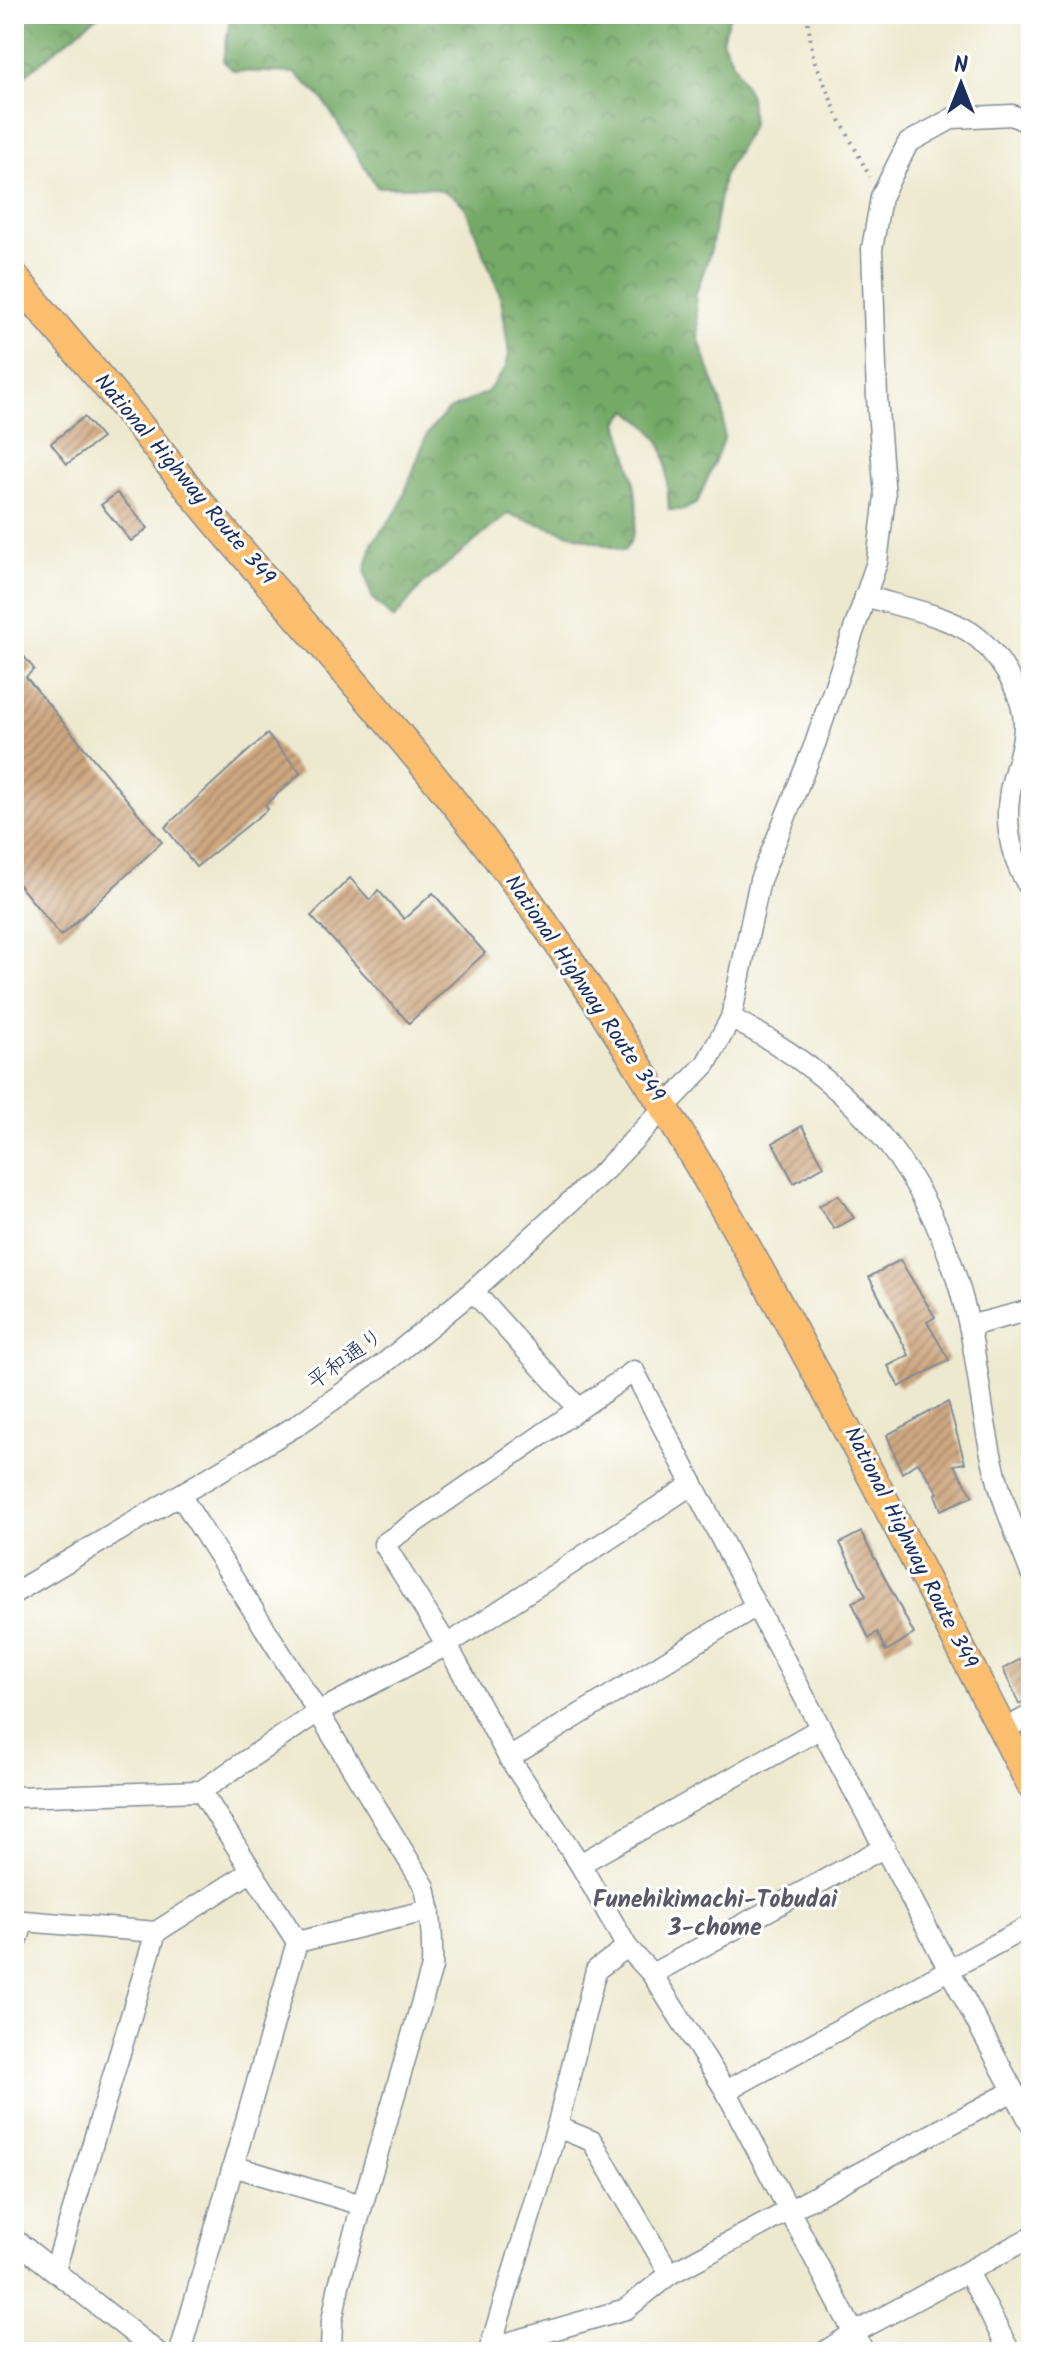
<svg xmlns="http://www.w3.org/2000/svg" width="1045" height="2366" viewBox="0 0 1045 2366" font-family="Kalam,'Klee One',sans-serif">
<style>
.forest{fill:url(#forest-crowns);stroke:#486c62;stroke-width:2}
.building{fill:url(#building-hatch)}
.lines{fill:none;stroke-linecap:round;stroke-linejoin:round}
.minor-casing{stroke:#848c96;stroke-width:23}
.highway-casing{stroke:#848c96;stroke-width:31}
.path{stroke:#848c96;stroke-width:4;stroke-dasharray:2 6;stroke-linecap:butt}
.minor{stroke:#fff;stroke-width:20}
.highway{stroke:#fbbd6e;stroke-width:28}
.labels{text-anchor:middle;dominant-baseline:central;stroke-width:6;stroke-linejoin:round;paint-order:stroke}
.street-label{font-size:22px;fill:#1b2f5e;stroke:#fff}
.neighbourhood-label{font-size:24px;font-weight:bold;fill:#5a596a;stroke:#fff}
</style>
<defs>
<pattern id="forest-crowns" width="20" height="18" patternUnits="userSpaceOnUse" patternTransform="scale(2)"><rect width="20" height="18" fill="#74a966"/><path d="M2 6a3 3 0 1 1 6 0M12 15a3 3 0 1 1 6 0" fill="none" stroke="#5e8a57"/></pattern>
<pattern id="building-hatch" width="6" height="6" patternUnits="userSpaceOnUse" patternTransform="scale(2)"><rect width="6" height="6" fill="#cea780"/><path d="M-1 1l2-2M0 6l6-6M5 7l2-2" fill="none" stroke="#a6886c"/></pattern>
</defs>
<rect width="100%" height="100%" fill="#fff"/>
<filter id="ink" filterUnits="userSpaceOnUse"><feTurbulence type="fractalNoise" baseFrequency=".0125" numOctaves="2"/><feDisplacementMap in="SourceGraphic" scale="16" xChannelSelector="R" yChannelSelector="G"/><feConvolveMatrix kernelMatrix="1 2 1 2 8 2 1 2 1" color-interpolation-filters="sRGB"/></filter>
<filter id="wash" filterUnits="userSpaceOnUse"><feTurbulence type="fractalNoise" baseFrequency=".006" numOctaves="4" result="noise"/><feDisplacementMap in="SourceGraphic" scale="32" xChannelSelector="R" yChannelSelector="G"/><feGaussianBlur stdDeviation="1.8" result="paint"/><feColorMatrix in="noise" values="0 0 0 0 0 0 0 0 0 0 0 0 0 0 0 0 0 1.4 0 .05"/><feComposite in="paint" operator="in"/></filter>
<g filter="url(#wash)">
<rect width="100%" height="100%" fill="#ede9cf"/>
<!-- forest -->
<g class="forest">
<polygon points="14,14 100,14 14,84"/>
<path d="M228,14H730L722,40L750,96L752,125L723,177L711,250L695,296L699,340L723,410L724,439L697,503L684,510H669C664,457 674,444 628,410L618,422C628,458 651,519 624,551L508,514L423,584L394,619L373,599L368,585L365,570L373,542L399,508L427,434L447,411L487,392L505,369L509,355L501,297L465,207C443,180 408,188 377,187L322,98L295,73L234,71L223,61L230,18Z"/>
</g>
<g id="blocks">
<!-- building -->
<g class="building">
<polygon points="84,417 102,438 67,464 51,443"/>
<polygon points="117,493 148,528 131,541 101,505"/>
<polygon points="14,644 34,669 26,677 162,842 61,936 14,879"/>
<polygon points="267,734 301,773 265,805 268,809 196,867 165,827"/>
<polygon points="350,878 370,900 378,890 404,919 433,893 485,953 409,1023 311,916"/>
<polygon points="802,1126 824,1166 794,1183 773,1143"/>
<polygon points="838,1195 854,1218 834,1229 819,1206"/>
<polygon points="900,1260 935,1317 927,1322 949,1360 899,1387 888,1366 909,1355 869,1277"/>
<polygon points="948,1402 965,1463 954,1465 973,1496 941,1510 935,1494 938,1493 918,1462 902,1473 887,1435"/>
<polygon points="861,1532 914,1634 886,1651 877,1632 869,1639 852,1602 866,1596 840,1543"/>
<polygon points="1031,1653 1031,1697 1019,1704 1003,1669"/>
</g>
</g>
</g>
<g filter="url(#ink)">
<use href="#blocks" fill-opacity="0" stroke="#848c96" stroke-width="2"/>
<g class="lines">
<!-- minor casing -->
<g class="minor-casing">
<g id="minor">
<path d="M865,596C897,606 942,614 970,632C996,649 1024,693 1024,725C1024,748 1014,769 1010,791C1004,827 1011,860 1031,890"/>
<path d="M731,1018C862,1086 937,1181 969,1325C979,1371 982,1418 993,1463C1002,1501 1017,1537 1031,1573"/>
<polyline points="473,1291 579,1409"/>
<polyline points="969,1326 1031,1310"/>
<path d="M180,1495L318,1712L425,1887C431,1914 433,1939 432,1967L339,2285L332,2321L331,2352"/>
<polyline points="14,1593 296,1426 381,1366 473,1291 605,1170 706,1064 731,1018 760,880 815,744 877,562 885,496 877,398 872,249 881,197 908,143 953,118 1012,115 1031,124"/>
<polyline points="1003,1730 1031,1715"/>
<polyline points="509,1758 756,1606"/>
<polyline points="14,1797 201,1791 318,1712 447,1645 693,1484"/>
<polyline points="580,1864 821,1728"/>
<polyline points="297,1942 430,1910"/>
<polyline points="14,1950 24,1921 156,1932 252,1871"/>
<polyline points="652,1974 885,1847"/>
<polyline points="726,2091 1031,1925"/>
<polyline points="557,2127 592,2141 670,2274"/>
<polyline points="233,2166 362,2205"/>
<polyline points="14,2239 157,2352"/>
<polyline points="55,2270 156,1932"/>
<polyline points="968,2272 1010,2352"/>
<polyline points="490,2348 626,2309 670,2274 1013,2091"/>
<polyline points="180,2352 297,1942 201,1791"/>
<polyline points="492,2352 490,2348 557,2127 596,1970 627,1947"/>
<polyline points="824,2352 854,2333 1031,2237"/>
<polyline points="864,2352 726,2091 652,1974 627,1947 580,1864 509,1758 447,1645 384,1544 634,1371 756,1606 1031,2124"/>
</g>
</g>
<!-- highway casing -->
<g class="highway-casing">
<path id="highway" d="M14,276C50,321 89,365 126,409C157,447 186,487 218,524C325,650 437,772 533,907C727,1183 877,1486 1031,1785"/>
</g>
<!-- path -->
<polyline class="path" points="807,14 813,57 837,114 870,177"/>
<!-- minor -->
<use href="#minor" class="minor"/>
<!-- highway -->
<use href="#highway" class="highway"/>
</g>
</g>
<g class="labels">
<!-- street labels -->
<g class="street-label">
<text transform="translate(184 480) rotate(50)">National Highway Route 349</text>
<text transform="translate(584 989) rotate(56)">National Highway Route 349</text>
<text transform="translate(346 1360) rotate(-36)">平和通り</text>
<text transform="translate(910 1548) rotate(63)">National Highway Route 349</text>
</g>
<!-- neighbourhood labels -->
<g class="neighbourhood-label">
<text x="715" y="1900">Funehikimachi-Tobudai<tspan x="715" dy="28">3-chome</tspan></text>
</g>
</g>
<!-- margin -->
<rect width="1045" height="2366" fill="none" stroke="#fff" stroke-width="48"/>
<!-- north arrow -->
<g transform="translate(961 84)" stroke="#ffffff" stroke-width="6" paint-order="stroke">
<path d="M0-6L14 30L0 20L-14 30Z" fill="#1b2f5e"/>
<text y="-12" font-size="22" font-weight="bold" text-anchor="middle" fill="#1b2f5e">N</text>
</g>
</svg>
